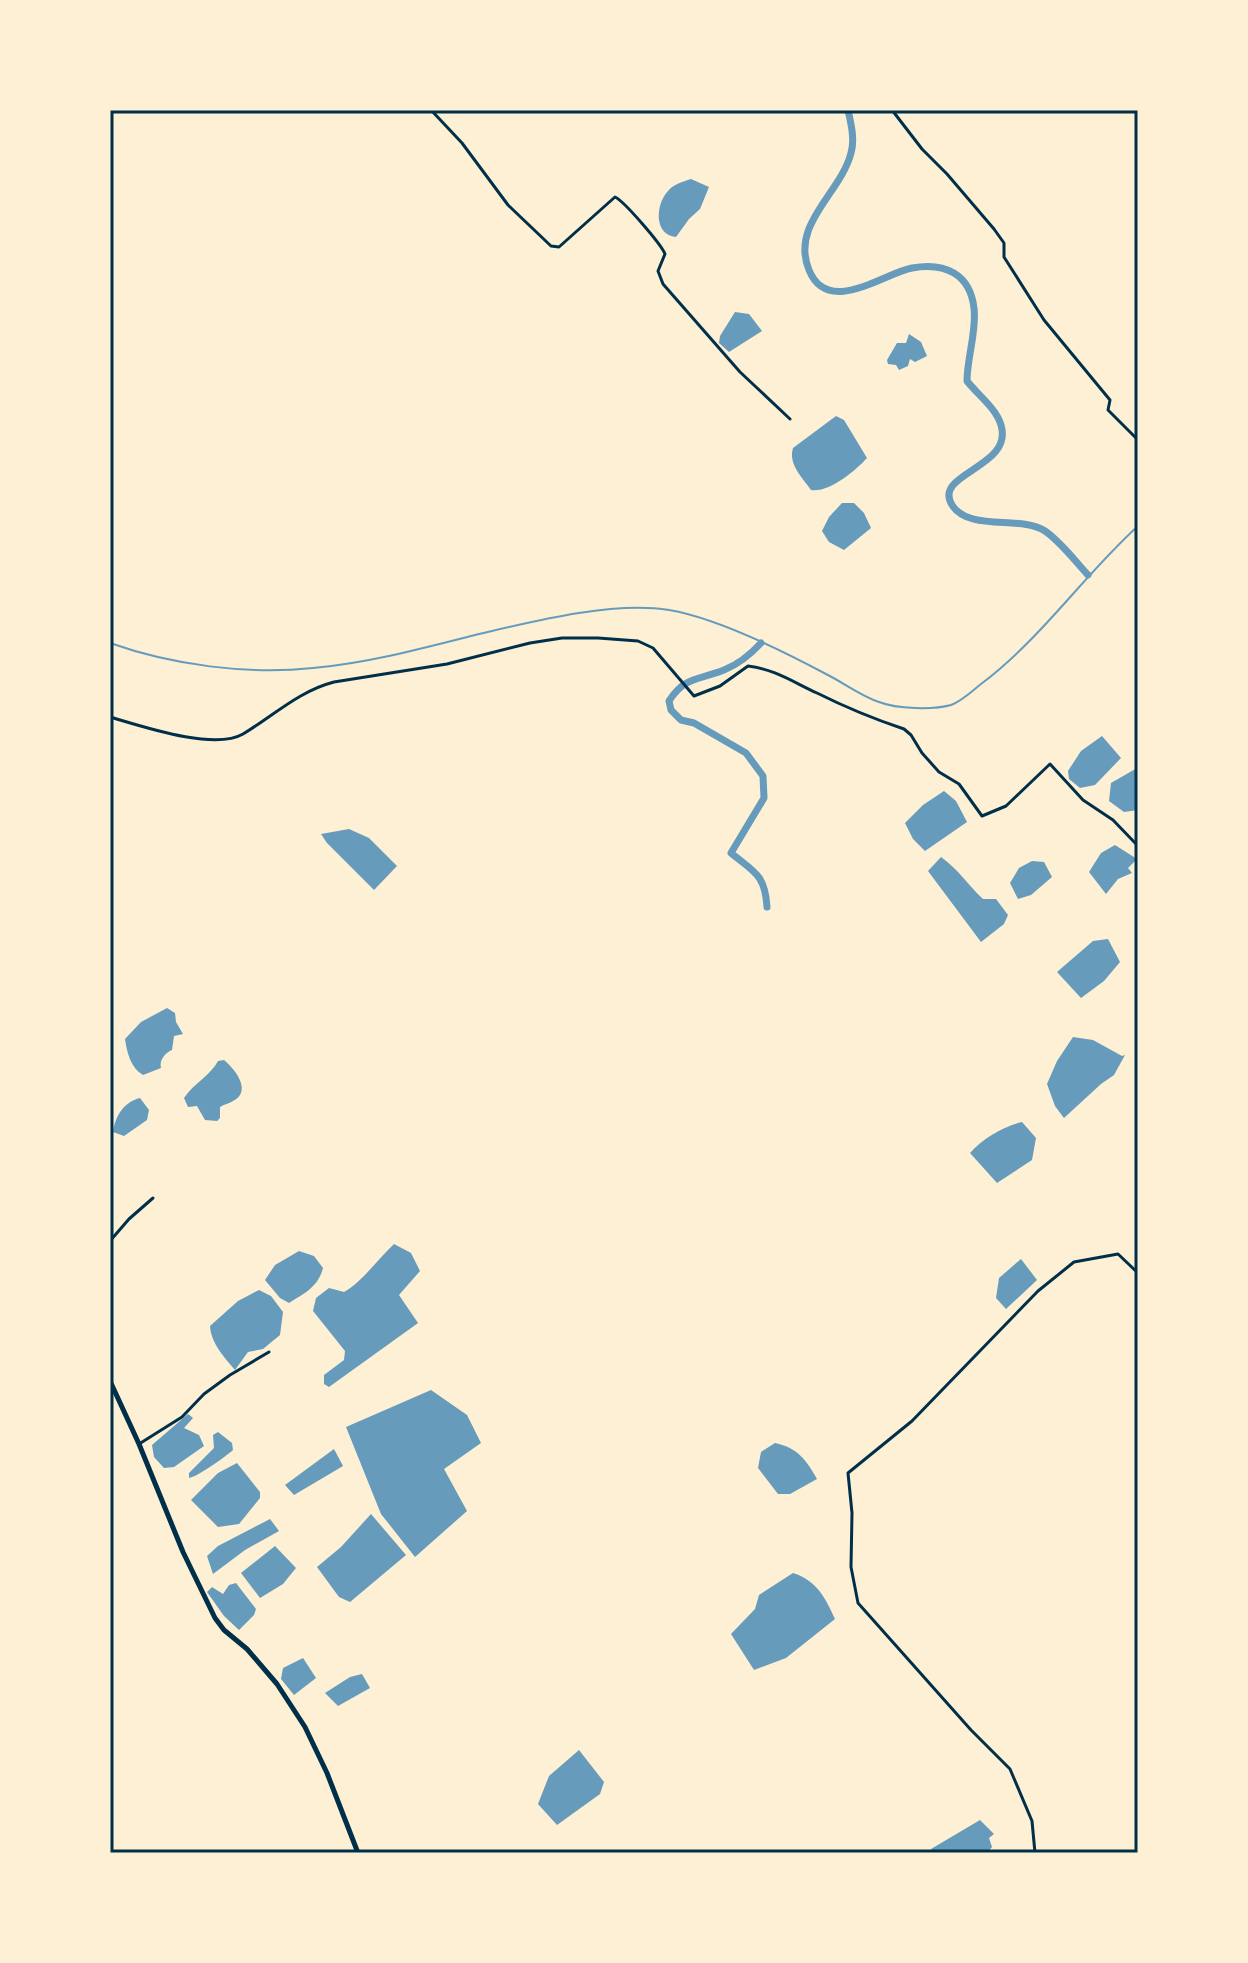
<svg xmlns="http://www.w3.org/2000/svg" width="1248" height="1963" viewBox="0 0 1248 1963" font-family="Literata,serif">
<style>
.water{fill:#669bbc}
.lines{fill:none;stroke-linecap:round;stroke-linejoin:round}
.stream{stroke:#669bbc;stroke-width:2}
.canal{stroke:#669bbc;stroke-width:7}
.minor{stroke:#003049;stroke-width:3}
.trunk{stroke:#003049;stroke-width:5}
.neatline{fill:none;stroke:#003049;stroke-width:3}
</style>
<rect width="100%" height="100%" fill="#fdf0d5"/>
<!-- water -->
<g class="water">
<path d="M691,179L709,187L700,209L689,219L676,237C654,235 655,205 668,191C674,184 682,182 691,179Z"/>
<polygon points="735,312 749,314 762,331 729,352 719,343 720,336"/>
<polygon points="909,334 921,342 927,356 915,362 910,359 908,366 899,370 896,365 888,364 887,360 897,343 906,343"/>
<path d="M836,416L844,420L867,458C855,471 829,493 811,490C802,477 788,464 793,448Z"/>
<polygon points="842,503 854,503 864,513 871,528 844,550 829,542 822,531 829,517"/>
<polygon points="1102,736 1121,758 1095,785 1080,788 1069,779 1068,771 1081,751"/>
<polygon points="1137,768 1138,810 1124,812 1109,801 1111,783"/>
<polygon points="944,791 956,801 967,822 925,851 913,839 905,823 923,805"/>
<polygon points="349,829 369,838 397,866 374,890 327,843 321,834"/>
<polygon points="1115,845 1137,859 1128,868 1132,873 1118,879 1106,894 1089,872 1101,853"/>
<path d="M941,857C958,869 968,885 983,899H996L1008,915L1004,924L981,942L928,871Z"/>
<polygon points="1032,861 1044,862 1052,877 1031,895 1018,899 1010,883 1019,868"/>
<polygon points="1108,939 1120,962 1104,981 1081,998 1057,972 1093,941"/>
<path d="M167,1008L175,1013L176,1022L183,1034L174,1036L172,1050C165,1053 159,1060 161,1068L143,1075C131,1068 127,1053 125,1039L141,1022Z"/>
<polygon points="1073,1037 1093,1040 1122,1056 1125,1055 1114,1075 1101,1084 1064,1118 1055,1106 1047,1084 1057,1061"/>
<path d="M224,1060C234,1068 253,1091 233,1101C229,1104 224,1104 220,1107V1118L217,1121L205,1120L197,1106L188,1107L184,1098C194,1083 211,1075 218,1061Z"/>
<path d="M140,1098L149,1110L147,1120L124,1136L113,1132C115,1116 124,1102 140,1098Z"/>
<path d="M1022,1122L1036,1138L1032,1160L997,1183L970,1153C982,1139 1004,1126 1022,1122Z"/>
<path d="M394,1244L411,1253L420,1271L399,1295L418,1323L329,1387L324,1384V1375L344,1360L345,1351L313,1311L316,1298L329,1288L344,1292C362,1282 378,1259 394,1244Z"/>
<path d="M299,1251L314,1256L323,1268C318,1287 305,1293 289,1303L280,1298L265,1280L275,1265Z"/>
<polygon points="1021,1259 1037,1280 1006,1309 996,1298 999,1278"/>
<path d="M259,1290L271,1296L283,1312L280,1335L263,1349L248,1352L235,1370C224,1357 211,1343 210,1326L238,1301Z"/>
<polygon points="431,1390 467,1415 481,1443 444,1469 467,1511 415,1557 381,1514 346,1427"/>
<polygon points="188,1414 193,1418 184,1428 199,1435 204,1446 174,1467 164,1468 154,1457 152,1445"/>
<path d="M218,1432L232,1443L233,1450C225,1457 197,1477 189,1478V1473L214,1448L213,1435Z"/>
<path d="M775,1443C798,1448 806,1460 817,1479L790,1494H778L758,1468L761,1452Z"/>
<polygon points="334,1449 343,1466 294,1495 285,1485"/>
<polygon points="237,1463 260,1492 260,1498 239,1524 218,1527 191,1500 218,1473"/>
<polygon points="371,1514 406,1555 350,1602 339,1597 317,1567 341,1547"/>
<polygon points="270,1519 279,1531 245,1550 213,1574 207,1556 218,1546"/>
<polygon points="275,1546 296,1568 283,1584 260,1598 241,1573"/>
<path d="M793,1573C817,1581 825,1597 835,1619L786,1658L754,1670L731,1634L755,1609L759,1595Z"/>
<polygon points="236,1583 256,1609 254,1615 239,1630 224,1616 207,1592 212,1587 223,1594 229,1585"/>
<polygon points="303,1658 316,1678 294,1695 281,1679 283,1668"/>
<polygon points="362,1674 370,1688 338,1706 325,1693 350,1677"/>
<polygon points="579,1750 604,1782 600,1794 557,1825 538,1804 549,1776"/>
<polygon points="980,1820 994,1834 989,1838 992,1847 987,1853 934,1853 931,1849"/>
</g>
<g class="lines">
<!-- stream -->
<path class="stream" d="M110,643C172,665 247,675 313,668C368,663 424,648 479,634C534,621 613,601 669,610C717,618 783,651 826,674C844,683 861,696 879,702C897,709 933,710 951,705C962,701 972,691 981,684C1041,639 1083,576 1138,526"/>
<!-- canal -->
<g class="canal">
<path d="M848,110C851,123 855,140 851,153C841,193 790,224 809,270C828,317 884,273 912,268C945,262 970,274 974,308C977,330 967,358 967,381C978,395 996,408 1001,425C1014,468 932,473 952,505C969,532 1021,515 1045,531C1061,542 1075,561 1088,575"/>
<path d="M761,643C750,655 739,664 724,670C699,680 685,676 669,701L671,710L681,720L694,723L746,753L763,776L764,798L731,853C754,872 765,874 767,907"/>
</g>
<!-- minor -->
<g class="minor">
<path d="M431,110L462,143L508,205L551,246L559,247L615,197C624,201 661,244 665,254L658,271L663,284L740,372L790,419"/>
<polyline points="892,110 922,149 947,174 994,229 1004,243 1004,257 1044,320 1110,400 1108,410 1138,440"/>
<path d="M110,717C141,726 214,751 243,734C273,716 299,691 334,682L447,664L530,643L562,638H598L638,641L653,648L694,696L720,686L748,666C774,669 793,682 817,693C845,707 874,719 904,729L911,735L922,753L939,772L959,784L982,816L1006,806L1050,764L1083,800L1113,820L1138,846"/>
<polyline points="110,1241 129,1219 153,1198"/>
<polyline points="139,1444 182,1417 204,1394 230,1375 269,1352"/>
<polyline points="1035,1853 1032,1821 1010,1769 971,1730 858,1603 851,1567 852,1513 848,1473 912,1421 1038,1291 1074,1262 1118,1254 1138,1273"/>
</g>
<!-- trunk -->
<polyline class="trunk" points="110,1381 139,1444 183,1552 215,1618 224,1630 247,1649 277,1684 305,1727 327,1773 358,1853"/>
</g>
<!-- border -->
<rect width="1248" height="1963" fill="none" stroke="#fdf0d5" stroke-width="224"/>
<rect x="112" y="112" width="1024" height="1739" class="neatline"/>
</svg>
